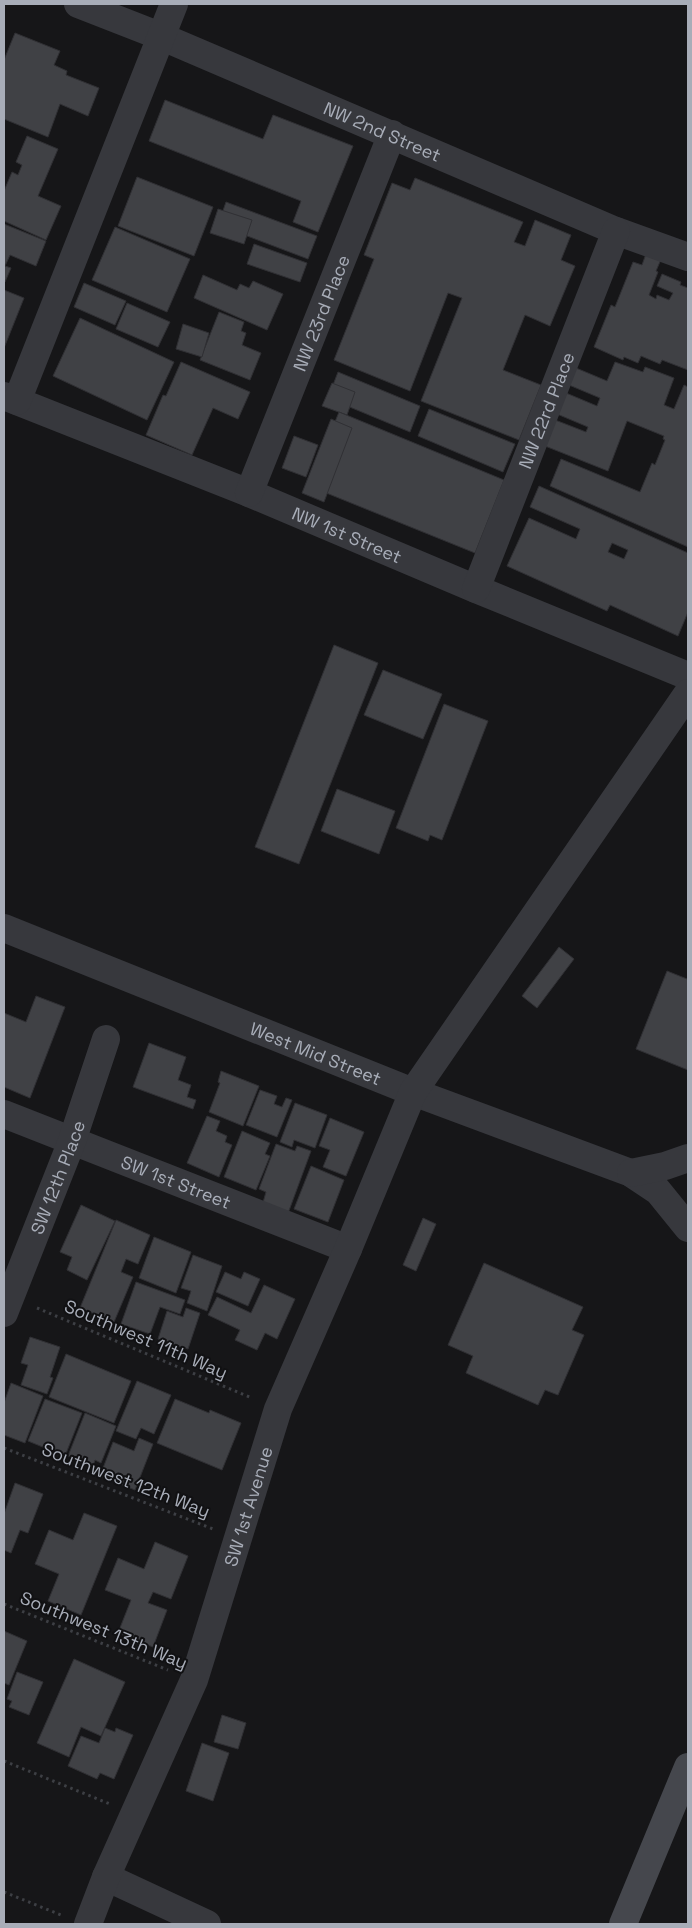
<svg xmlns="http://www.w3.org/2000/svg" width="692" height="1928" viewBox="0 0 692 1928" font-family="'Space Grotesk',sans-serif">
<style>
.building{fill:#404145;stroke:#303034;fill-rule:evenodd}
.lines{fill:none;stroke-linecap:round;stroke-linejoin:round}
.path{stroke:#3d3f44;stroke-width:3;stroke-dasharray:2.5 4;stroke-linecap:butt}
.street{stroke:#37383d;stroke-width:28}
.secondary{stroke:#45474d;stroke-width:28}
.labels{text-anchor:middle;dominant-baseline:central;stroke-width:4;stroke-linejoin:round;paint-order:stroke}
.street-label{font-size:18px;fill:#a8adb8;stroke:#111113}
</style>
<rect width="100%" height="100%" fill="#161618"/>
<!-- building -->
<g class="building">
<polygon points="15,33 60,51 54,65 67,71 66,75 99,88 88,116 60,104 48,137 4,119 4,60"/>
<polygon points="165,100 263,139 273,115 353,146 318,232 293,222 301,201 149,141"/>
<polygon points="27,136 58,149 38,196 61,206 46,240 4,221 4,191 12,172 18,175 22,165 16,162"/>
<polygon points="137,177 213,207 194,256 118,226"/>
<polygon points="415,178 523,222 514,242 525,246 535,220 571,235 561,260 575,266 550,326 525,315 503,370 541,385 519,440 421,401 462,298 448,293 410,391 334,360 374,259 364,255 392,183 410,190"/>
<polygon points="226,202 317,236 308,259 218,225"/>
<polygon points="218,209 252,220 244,244 210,233"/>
<polygon points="4,224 46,241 36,266 10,255 5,266 11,268 5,282 4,281"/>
<polygon points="115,227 190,259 167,312 92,280"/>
<polygon points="254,244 307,263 300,282 247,264"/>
<polygon points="647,251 662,257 656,271 658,272 649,295 656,299 657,295 669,300 673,293 657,286 662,274 681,282 680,285 688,288 688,370 662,360 660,364 641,356 638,363 624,357 623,360 594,347 611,305 615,307 633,262 642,265"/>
<polygon points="203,275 237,290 240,284 249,288 253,281 283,294 267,330 194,298"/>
<polygon points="84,283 126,301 115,325 74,307"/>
<polygon points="4,290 24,298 4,348"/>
<polygon points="127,303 170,322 158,347 116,329"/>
<polygon points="219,312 244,322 241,331 246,333 242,345 261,353 250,380 200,360"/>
<polygon points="80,318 174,362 147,420 53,376"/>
<polygon points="183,324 209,333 202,357 176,349"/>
<polygon points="181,362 250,392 238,419 213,408 192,455 146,435 163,395 166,396"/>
<polygon points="615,362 643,372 645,367 674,378 664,405 674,409 684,385 688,387 688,547 550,486 561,459 640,492 652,463 655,465 665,440 663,439 664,436 627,421 608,471 540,444 550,418 586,432 588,427 557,414 566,393 597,406 600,398 569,385 576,368 607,381"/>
<polygon points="338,372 420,406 410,432 328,398"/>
<polygon points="332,383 355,392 347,415 322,406"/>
<polygon points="429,409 515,444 503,472 418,436"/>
<polygon points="339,412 504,480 475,553 309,486"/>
<polygon points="331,419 352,428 324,502 302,493"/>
<polygon points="294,436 318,445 306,477 282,468"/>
<path d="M539,486L688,553V612L678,636L610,605L607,611L507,566L529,518L576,539L580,529L530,507ZM612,543L628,550L624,559L608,552Z"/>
<polygon points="334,645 378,663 299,864 255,847"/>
<polygon points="383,670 442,694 423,739 364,715"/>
<polygon points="444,704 488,721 442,840 430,835 428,841 396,828"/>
<polygon points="337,789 395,811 379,854 321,831"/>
<polygon points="559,947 574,959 537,1008 522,996"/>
<polygon points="667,971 687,979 688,976 688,1070 636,1049"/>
<polygon points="36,996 65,1007 30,1098 4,1087 4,1013 26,1022"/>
<polygon points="149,1043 186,1057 178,1080 191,1085 187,1097 196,1100 193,1109 133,1087"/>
<polygon points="221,1071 259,1086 243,1126 209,1112 220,1083 218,1082"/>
<polygon points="260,1090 277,1096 274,1104 282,1107 286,1098 292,1100 277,1137 246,1125"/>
<polygon points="295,1103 327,1115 315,1148 294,1140 292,1147 280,1142"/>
<polygon points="207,1116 220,1121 216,1131 227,1136 225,1142 232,1145 219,1177 187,1163"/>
<polygon points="330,1118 364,1132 346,1176 323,1167 330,1150 319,1146"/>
<polygon points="242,1131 270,1143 265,1154 270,1156 256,1190 224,1177"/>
<polygon points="276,1144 295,1151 297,1146 311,1151 287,1216 262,1206 266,1192 259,1189"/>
<polygon points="311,1166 344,1180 328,1222 294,1209"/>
<polygon points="81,1205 115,1221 87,1280 67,1270 72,1257 60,1252"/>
<polygon points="423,1218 436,1224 416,1271 403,1265"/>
<polygon points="116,1220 150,1235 138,1264 126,1259 121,1272 133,1277 114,1322 80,1308"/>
<polygon points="154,1237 191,1252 176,1293 139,1278"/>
<polygon points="193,1255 222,1266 207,1311 187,1303 191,1291 181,1288"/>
<polygon points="484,1263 583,1307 572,1330 584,1335 558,1395 545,1390 538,1405 466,1373 473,1356 448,1345"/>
<polygon points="225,1272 241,1279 244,1272 260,1279 248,1306 216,1292"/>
<polygon points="136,1282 185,1300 180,1314 160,1307 150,1334 121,1324"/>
<polygon points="264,1285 295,1299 277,1339 265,1333 257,1350 235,1340 240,1330 208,1315 217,1297 251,1313"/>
<polygon points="186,1308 200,1313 188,1349 158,1339 167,1311 183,1317"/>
<polygon points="30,1337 60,1347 50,1377 53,1378 47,1394 21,1385 28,1365 21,1363"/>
<polygon points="66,1354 131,1381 114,1423 49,1397"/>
<polygon points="137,1381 171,1395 154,1434 141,1428 136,1439 116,1431"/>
<polygon points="11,1383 43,1396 25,1443 4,1435 4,1403"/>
<polygon points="45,1399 82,1413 65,1456 28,1441"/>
<polygon points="175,1399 209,1413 210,1410 241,1423 222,1470 157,1443"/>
<polygon points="85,1413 116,1426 101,1463 95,1460 93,1466 68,1456"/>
<polygon points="139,1438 153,1444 135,1490 100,1476 113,1442 134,1451"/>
<polygon points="15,1483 43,1494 28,1533 20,1530 11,1553 4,1550 4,1514"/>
<polygon points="84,1513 117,1526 81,1615 48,1601 59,1574 35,1564 49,1530 73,1540"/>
<polygon points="155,1542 188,1556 171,1599 153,1592 148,1603 167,1610 153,1647 118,1633 131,1600 105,1590 118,1558 144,1569"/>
<polygon points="4,1631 27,1641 9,1685 4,1683"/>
<polygon points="74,1659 125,1682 101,1736 81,1727 69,1757 37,1743"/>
<polygon points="17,1672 43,1682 29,1715 9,1707 12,1701 7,1699"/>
<polygon points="222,1715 246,1723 238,1749 214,1742"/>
<polygon points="105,1728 115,1732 116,1728 133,1735 114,1779 100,1773 97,1779 68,1766 81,1736 99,1743"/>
<polygon points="202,1743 229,1753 213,1801 186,1791"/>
</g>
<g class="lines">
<!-- path -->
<g class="path">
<polyline points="37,1308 252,1398"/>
<polyline points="4,1448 213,1529"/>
<polyline points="4,1604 168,1670"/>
<polyline points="4,1761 110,1804"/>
<polyline points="4,1892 61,1915"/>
</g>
<!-- street -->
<g class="street">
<path id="s1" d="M78,4L160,36L616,231L688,257"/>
<path id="s2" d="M4,396L249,493L476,589L688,676"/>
<polyline points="17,401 174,4"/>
<path id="s3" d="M249,493L392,134"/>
<path id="s4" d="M476,589L616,231"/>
<path id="s5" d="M4,928L413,1092L631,1173L658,1191L688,1228"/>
<path id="s6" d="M4,1114L348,1249"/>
<polyline points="631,1173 665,1166 688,1158"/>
<path id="s7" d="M4,1313L72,1141L106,1039"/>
<polyline points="106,1877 207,1924"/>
<path id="s8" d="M88,1924L106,1877L194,1680L278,1409L348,1249L413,1092L688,693"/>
</g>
<!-- secondary -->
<polyline class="secondary" points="623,1924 688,1767"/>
</g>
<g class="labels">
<!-- street labels -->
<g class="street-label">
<text stroke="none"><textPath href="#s1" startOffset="330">NW 2nd Street</textPath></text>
<text stroke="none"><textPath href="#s3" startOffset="194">NW 23rd Place</textPath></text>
<text stroke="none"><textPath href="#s4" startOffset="192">NW 22rd Place</textPath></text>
<text stroke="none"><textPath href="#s2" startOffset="370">NW 1st Street</textPath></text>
<text stroke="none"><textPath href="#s5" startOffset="336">West Mid Street</textPath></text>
<text stroke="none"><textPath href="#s7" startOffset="146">SW 12th Place</textPath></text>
<text stroke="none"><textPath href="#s6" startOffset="185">SW 1st Street</textPath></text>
<text transform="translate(146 1339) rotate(23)">Southwest 11th Way</text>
<text transform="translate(126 1480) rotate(21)">Southwest 12th Way</text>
<text stroke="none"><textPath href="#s8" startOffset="448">SW 1st Avenue</textPath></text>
<text transform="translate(104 1630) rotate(22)">Southwest 13th Way</text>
</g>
</g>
<!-- border -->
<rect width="692" height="1928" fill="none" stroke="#a8adb8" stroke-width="10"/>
</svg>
